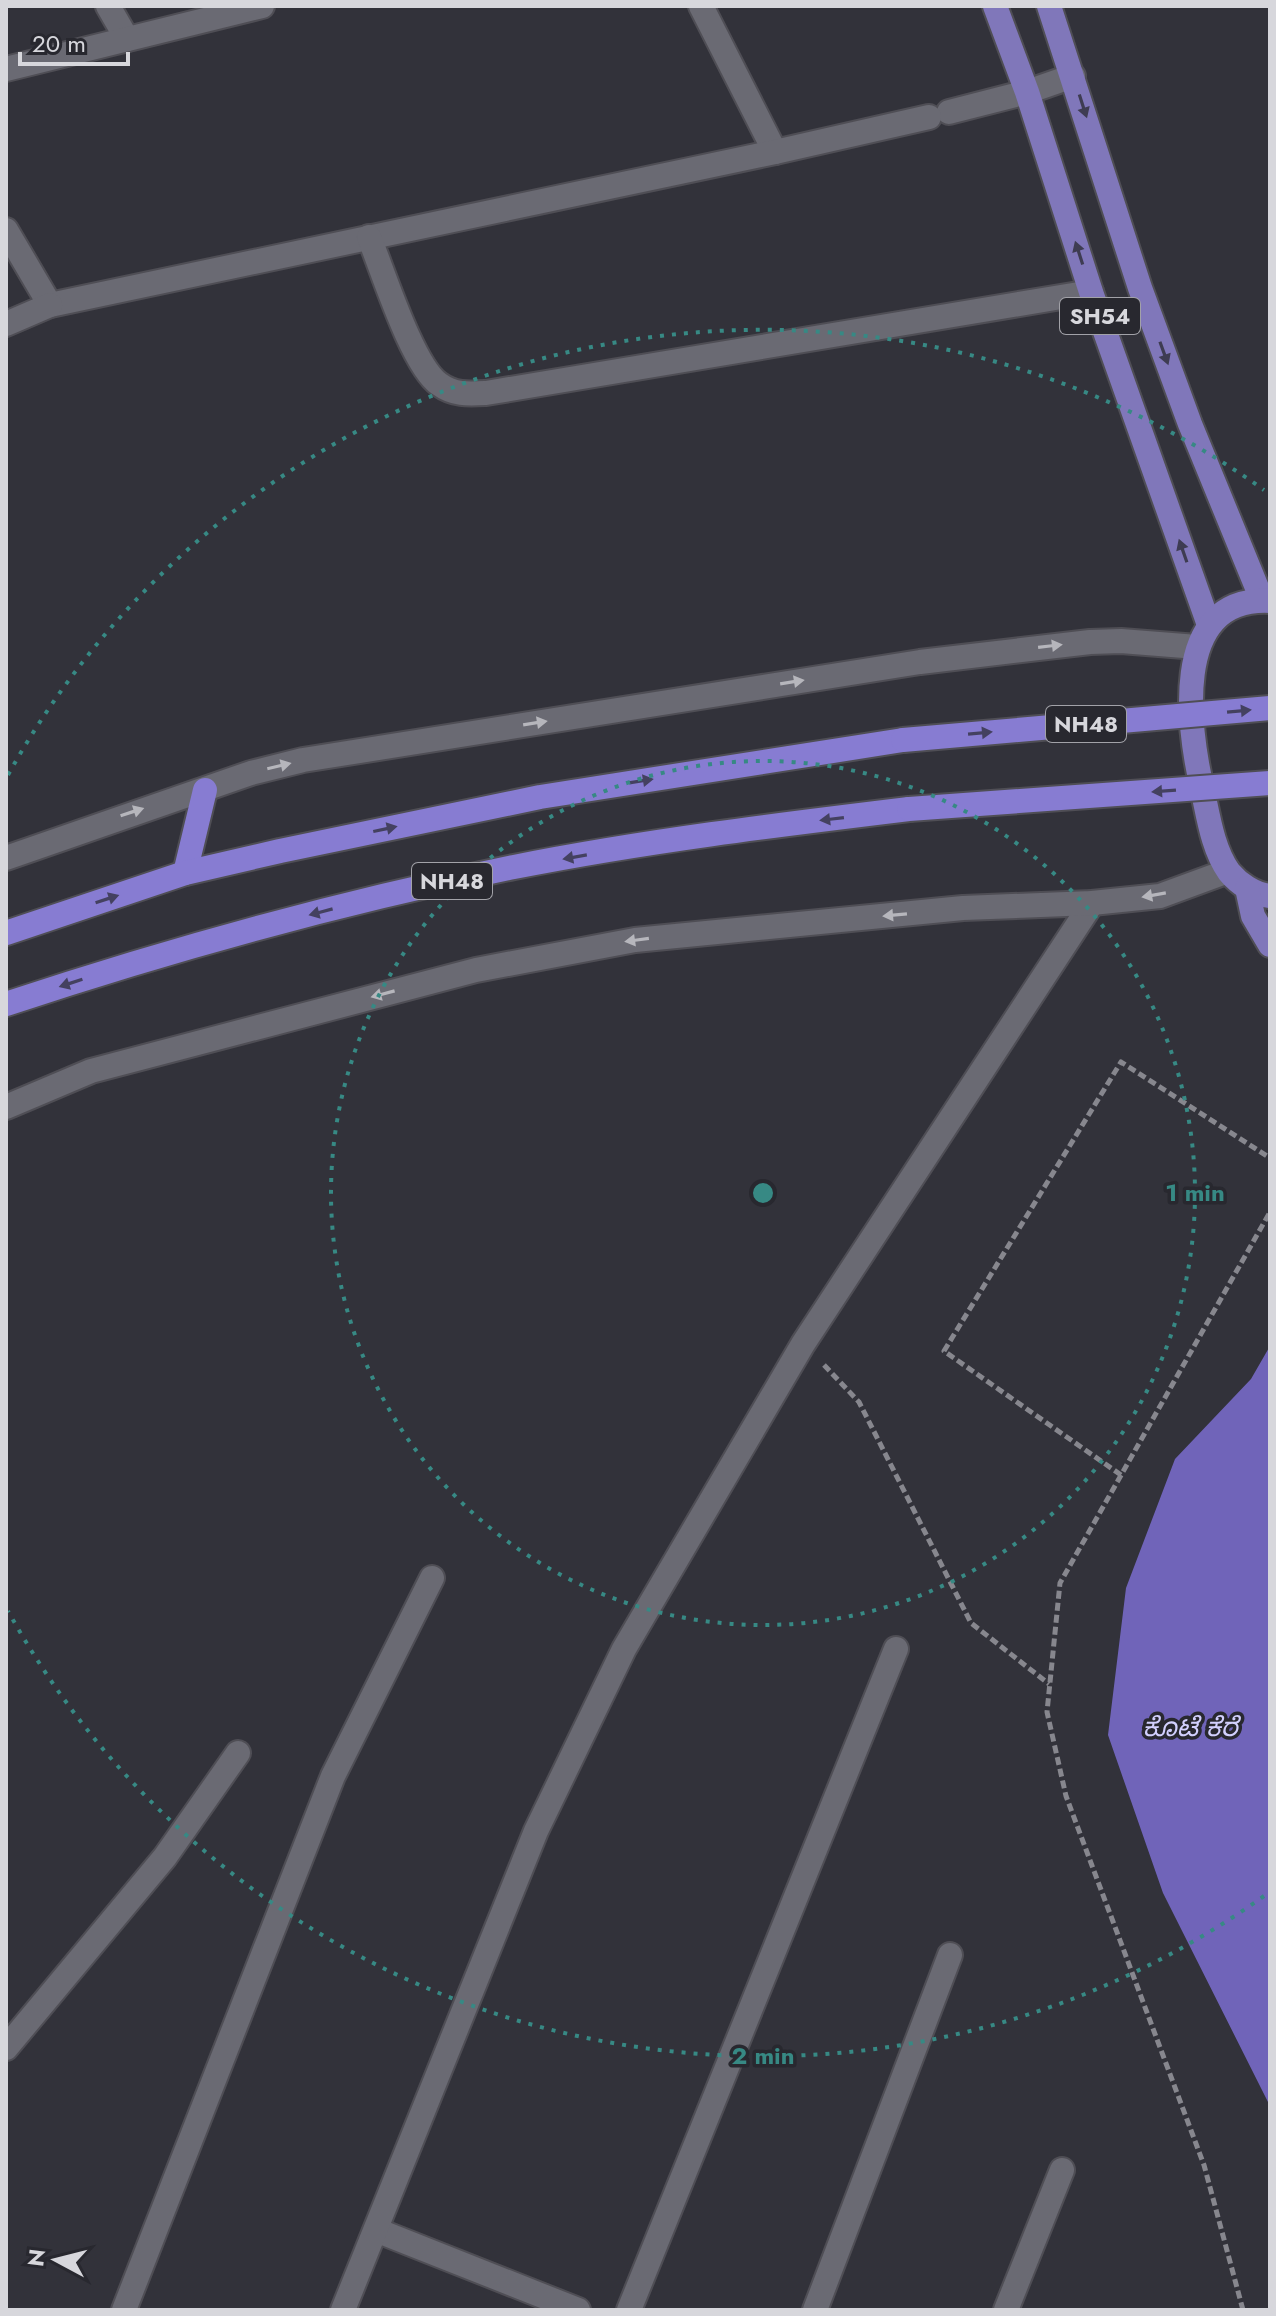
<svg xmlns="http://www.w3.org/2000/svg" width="1276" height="2316" viewBox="0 0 1276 2316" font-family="Jost,'Noto Sans Kannada',sans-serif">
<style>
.water{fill:#7064b9}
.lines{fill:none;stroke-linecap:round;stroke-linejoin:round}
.minor-casing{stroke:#4f4e55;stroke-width:28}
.tertiary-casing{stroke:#4f4e55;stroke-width:28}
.primary-casing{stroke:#4f4e55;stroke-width:28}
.trunk-casing{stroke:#4f4e55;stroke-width:28}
.path{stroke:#87878e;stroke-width:5;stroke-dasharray:8 4;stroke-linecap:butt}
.minor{stroke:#6a6a73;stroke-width:24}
.tertiary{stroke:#6a6a73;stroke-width:24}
.primary{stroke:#8077ba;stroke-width:24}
.trunk{stroke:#877cd2;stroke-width:24}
.trunk-bridge-casing{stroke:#4f4e55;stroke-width:28;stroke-linecap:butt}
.trunk-bridge{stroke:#877cd2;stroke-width:24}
.oneway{fill:#3e3c52}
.oneway2{fill:#b6b6bc}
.oneway3{fill:#444160}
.ring{fill:none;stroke:#378984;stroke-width:4;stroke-dasharray:4 8}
.labels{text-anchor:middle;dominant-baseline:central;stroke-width:7;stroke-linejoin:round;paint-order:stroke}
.shield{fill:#28282f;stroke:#a2a2a8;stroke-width:2}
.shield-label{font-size:22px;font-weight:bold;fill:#d7d7dc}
.water-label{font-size:26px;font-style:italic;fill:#d2d0fe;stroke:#28282f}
.centre{fill:#378984;stroke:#28282f;stroke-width:4}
.ring-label{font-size:24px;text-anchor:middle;font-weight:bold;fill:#378984;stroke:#28282f;stroke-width:7;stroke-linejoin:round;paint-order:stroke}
</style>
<rect width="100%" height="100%" fill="#32323a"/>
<!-- water -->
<polygon class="water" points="1270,1346 1270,2106 1163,1893 1108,1735 1126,1588 1175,1459 1251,1379"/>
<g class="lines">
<!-- minor casing -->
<g class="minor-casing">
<g id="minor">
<polyline points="108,6 127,39"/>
<polyline points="701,6 775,152"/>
<polyline points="6,69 262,6"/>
<polyline points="949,112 1027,92 1073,76"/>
<polyline points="6,230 50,305 775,152 929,117"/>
<path d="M369,237C383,271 412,365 439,384C454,395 468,394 486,393L1091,292"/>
<polyline points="6,324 50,305"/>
<polyline points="6,2048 165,1857 238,1753"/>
<polyline points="376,2230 578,2310"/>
<polyline points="124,2310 333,1776 432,1578"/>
<polyline points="343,2310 536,1831 624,1649 803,1344 1092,903"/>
<polyline points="629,2310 896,1649"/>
<polyline points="815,2310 950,1955"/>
<polyline points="1006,2310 1062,2170"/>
</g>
</g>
<!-- tertiary casing -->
<g class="tertiary-casing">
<g id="tertiary">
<polyline points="6,858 251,773 303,760 920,662 1090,642 1121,641 1197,647"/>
<polyline points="6,1107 91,1071 476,970 635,940 963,908 1092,903 1160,896 1228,871"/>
</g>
</g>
<!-- primary casing -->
<g class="primary-casing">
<g id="primary">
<polyline points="995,6 1027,92 1091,292 1209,625"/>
<polyline points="1049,6 1140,288 1190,424 1262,600"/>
<path d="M1270,601C1167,596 1189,734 1204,797C1209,821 1214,851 1229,872C1239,884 1254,894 1270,896"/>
<polyline points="1247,888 1253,916 1270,945"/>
</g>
</g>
<!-- trunk casing -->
<g class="trunk-casing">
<g id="trunk">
<polyline points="185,873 205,790"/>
<polyline points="6,933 185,873 280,851 540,797 903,740"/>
<path d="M6,1004C172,949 342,902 514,867C645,841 777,825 909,809"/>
</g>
</g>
<!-- path -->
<g class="path">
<polyline points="824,1365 859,1402 971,1623 1049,1684"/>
<polyline points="1121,1475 944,1351 1121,1062 1270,1158"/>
<polyline points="1243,2310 1204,2165 1066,1796 1047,1712 1060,1583 1270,1212"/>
</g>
<!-- minor -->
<use href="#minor" class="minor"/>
<!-- tertiary -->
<use href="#tertiary" class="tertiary"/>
<!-- primary -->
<use href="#primary" class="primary"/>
<!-- trunk -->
<use href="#trunk" class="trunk"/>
<!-- trunk-bridge casing -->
<g class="trunk-bridge-casing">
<g id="trunk-bridge">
<polyline points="903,740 1270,708"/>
<polyline points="909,809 1270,783"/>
</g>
</g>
<!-- trunk-bridge -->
<use href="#trunk-bridge" class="trunk-bridge"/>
</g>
<!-- one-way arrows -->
<defs><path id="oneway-solid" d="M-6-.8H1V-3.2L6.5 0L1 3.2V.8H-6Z" transform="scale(2)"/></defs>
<g class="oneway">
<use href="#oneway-solid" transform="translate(1083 106) rotate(72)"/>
<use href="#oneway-solid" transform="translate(1079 253) rotate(-108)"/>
<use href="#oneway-solid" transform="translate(1164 353) rotate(70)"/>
<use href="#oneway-solid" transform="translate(1183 551) rotate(-109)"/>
</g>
<g class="oneway2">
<use href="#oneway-solid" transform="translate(1050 646) rotate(-7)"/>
<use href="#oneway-solid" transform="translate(792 682) rotate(-9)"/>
<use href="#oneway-solid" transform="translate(535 723) rotate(-9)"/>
<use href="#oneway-solid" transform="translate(279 766) rotate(-13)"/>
<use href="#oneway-solid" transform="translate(132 812) rotate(-18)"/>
<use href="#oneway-solid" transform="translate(1154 895) rotate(170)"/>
<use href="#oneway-solid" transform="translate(895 915) rotate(175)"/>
<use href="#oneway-solid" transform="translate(637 940) rotate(172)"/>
<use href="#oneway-solid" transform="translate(383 994) rotate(165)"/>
</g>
<g class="oneway3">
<use href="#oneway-solid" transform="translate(1239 711) rotate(-5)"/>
<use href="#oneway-solid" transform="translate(980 733) rotate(-5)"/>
<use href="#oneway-solid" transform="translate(641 781) rotate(-9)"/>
<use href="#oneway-solid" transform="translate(1164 791) rotate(176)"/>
<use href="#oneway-solid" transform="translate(832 819) rotate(173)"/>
<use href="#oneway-solid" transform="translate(385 829) rotate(-12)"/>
<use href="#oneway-solid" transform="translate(575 857) rotate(170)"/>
<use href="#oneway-solid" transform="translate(107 899) rotate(-18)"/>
<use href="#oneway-solid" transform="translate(321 912) rotate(165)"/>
<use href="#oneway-solid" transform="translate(71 983) rotate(162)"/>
</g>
<!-- distance rings -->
<g class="ring">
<circle cx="763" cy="1193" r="432"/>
<path d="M1264 1896A863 863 0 0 1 8 1611M8 775A863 863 0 0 1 1264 490"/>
</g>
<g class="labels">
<!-- shield labels -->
<g class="shield">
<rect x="1060" y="298" width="80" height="36" rx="6"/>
<rect x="1046" y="706" width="80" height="36" rx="6"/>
<rect x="412" y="863" width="80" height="36" rx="6"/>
</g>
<g class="shield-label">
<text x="1100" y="316">SH54</text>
<text x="1086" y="724">NH48</text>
<text x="452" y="881">NH48</text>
</g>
<!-- water labels -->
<g class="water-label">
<text x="1190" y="1727">ಕೊಟೆ ಕೆರೆ</text>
</g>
</g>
<circle cx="763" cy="1193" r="12" class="centre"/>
<g class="ring-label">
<text x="1195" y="1201">1 min</text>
<text x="763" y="2064">2 min</text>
</g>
<!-- border -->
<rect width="1276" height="2316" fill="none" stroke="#d7d7dc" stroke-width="16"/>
<!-- north arrow -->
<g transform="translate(56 2260) rotate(277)" stroke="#28282f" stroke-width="6" paint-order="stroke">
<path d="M0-6L14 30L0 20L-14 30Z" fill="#d7d7dc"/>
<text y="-12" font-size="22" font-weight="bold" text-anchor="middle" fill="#d7d7dc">N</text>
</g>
<!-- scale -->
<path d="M20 52v12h108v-12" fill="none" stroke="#d7d7dc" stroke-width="4"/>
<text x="32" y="52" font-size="24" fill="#d7d7dc" stroke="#28282f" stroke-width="6" paint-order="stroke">20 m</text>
</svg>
